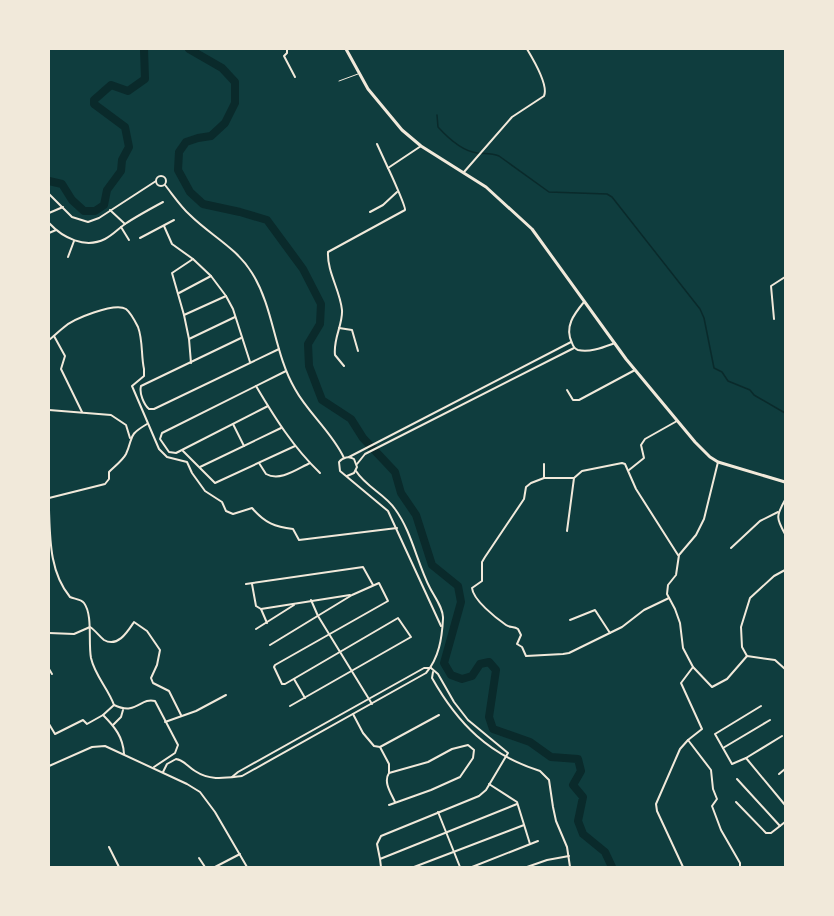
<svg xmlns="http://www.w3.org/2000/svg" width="834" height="916" viewBox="0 0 834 916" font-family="'PT Sans',sans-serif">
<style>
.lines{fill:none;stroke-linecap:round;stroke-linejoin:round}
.stream{stroke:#0a2a2b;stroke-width:1.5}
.river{stroke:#0a2a2b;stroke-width:8}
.service{stroke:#f1e9da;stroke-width:1}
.minor{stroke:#f1e9da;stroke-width:2}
.primary{stroke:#f1e9da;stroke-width:3}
</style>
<rect width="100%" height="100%" fill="#0f3d3e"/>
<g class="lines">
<!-- stream -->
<path class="stream" d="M437,115L438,127C448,138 462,151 477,153C486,154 491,153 499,156L549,192L607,194L612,197L700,309L704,318L714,368L722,372L728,381L750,390L754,395L785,413"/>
<!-- river -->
<g class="river">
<polyline points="189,49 222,68 235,82 235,103 225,123 211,136 198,138 186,142 179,152 178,170 190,192 203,204 240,212 267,220 303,269 321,304 320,324 308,344 309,366 322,400 351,419 363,438 395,472 401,493 416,515 432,565 458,586 461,602 444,663 451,675 462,679 472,676 480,664 489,662 496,670 489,717 493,729 530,742 551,757 578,759 581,771 573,785 583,797 578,821 583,834 605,852 612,867"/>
<polyline points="49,181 62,184 72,200 84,211 95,211 104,205 107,190 121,171 122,160 129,147 125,127 94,104 94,100 111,85 128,91 145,79 144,49"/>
</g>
<!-- service -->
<polyline class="service" points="339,81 358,74"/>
<!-- minor -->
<g class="minor">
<polyline points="287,49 287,53 284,56 295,77"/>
<polyline points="377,144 388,168"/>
<path d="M464,172L512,117L544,96C549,85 533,59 527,49"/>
<circle cx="161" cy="181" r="5"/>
<path d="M165,185C173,195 181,207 190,215C210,235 237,248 252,273C274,308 274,353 295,389C308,413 332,432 344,458"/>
<polyline points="49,194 72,217 88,222 99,218 156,181"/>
<polyline points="110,210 125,224"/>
<polyline points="370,212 383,205 397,192"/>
<polyline points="49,213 63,207"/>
<path d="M49,223C63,238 85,249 105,239C113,235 118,229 125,224C137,216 150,209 163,202"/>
<polyline points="164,226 172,244 193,259 211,276 226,296 233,309 250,362"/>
<polyline points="121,227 129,240"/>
<polyline points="49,233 56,230"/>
<polyline points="140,238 174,220"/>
<polyline points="68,257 74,241"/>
<polyline points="179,293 211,276"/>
<path d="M584,302C574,314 564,327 572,343C573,346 575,349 578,350C590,353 604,347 615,343"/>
<polyline points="184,315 226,296"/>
<polyline points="774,319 771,286 785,277"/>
<polyline points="339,328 352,330 358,351"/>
<polyline points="54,336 65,356 61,369 82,412"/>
<path d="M241,338L141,386C139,393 144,405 149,409H154L279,349"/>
<polyline points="189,339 235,317"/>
<path d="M49,340C54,336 58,332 63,328C72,319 115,302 126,309C131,313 135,321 138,327C143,340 141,356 144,369V376L132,386L159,449L167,457L187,462L192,473L205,491L222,502L226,511L233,514L252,508C265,523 275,527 293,529L299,540L397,528"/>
<polyline points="191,363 189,339 184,315 172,273 193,259"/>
<path d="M344,366L335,355C333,338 343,325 342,310C340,290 327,272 328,252L405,210C406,207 390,172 388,168L421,146"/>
<path d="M256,386C275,418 293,447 320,473"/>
<polyline points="567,390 573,400 579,400 635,370"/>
<polyline points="268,406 176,453 169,452 160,439 162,433 286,371"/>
<polyline points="49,410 111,415 126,425 130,438"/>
<polyline points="233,424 244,446"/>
<polyline points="183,451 215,483 295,446"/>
<polyline points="349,457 571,342"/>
<polyline points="718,462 704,519 696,535 679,555 676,575 668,585 667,594 675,609 680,623 683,648 693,667 712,687 727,679 747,656 775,660 785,669"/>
<path d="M259,463L266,474C280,482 297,469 310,463"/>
<polyline points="357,464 365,454 574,348"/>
<polyline points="544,464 544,478 574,478 582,471 622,463 625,464 636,489 678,555"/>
<polyline points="200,467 281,428"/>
<polyline points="629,470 644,458 641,445 645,439 677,421"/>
<path d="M347,476L354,473L357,467L354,459C349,456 343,457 339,462L340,471L388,511L441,626"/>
<path d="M544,478L531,483L526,487L524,499L485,557L482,562V581L472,588C473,600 496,618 506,625C510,628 514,626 518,629L521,635L517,644L522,647L526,656L563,654L569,653L622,627L644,610L669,598"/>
<path d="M49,498L105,484L109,479V472C114,467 123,460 126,454C134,436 127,436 147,424"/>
<path d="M785,500C776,516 776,518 785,534"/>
<path d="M49,510C50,540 50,573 70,597C74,599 81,599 84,603C93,615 88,642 91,658C95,676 108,688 114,705L103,715L87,724L83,720L55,734L49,724"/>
<polyline points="567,531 574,478"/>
<polyline points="731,548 760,521 778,512"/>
<polyline points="246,584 363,567 373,585"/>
<polyline points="252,584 256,606 261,609 350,595"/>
<polyline points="311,600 318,616 372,704"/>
<polyline points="261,609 267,623"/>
<polyline points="570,620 595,610 610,633"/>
<polyline points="256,629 294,605"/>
<path d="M49,633L74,634L90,627C95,630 99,636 104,640C118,648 128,631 134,622L147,631L160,650L157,665L151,678L153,683L169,691L181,715"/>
<polyline points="270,645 352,595 379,583 388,601 275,665 274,667 282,684 285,684 398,618 411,637 290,706"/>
<polyline points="747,656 742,647 741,627 750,598 774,576 785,570"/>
<polyline points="431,668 438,674 454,702 468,720 508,753 486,790 479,796 381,836 377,844 380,859 517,804"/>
<polyline points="49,669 52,674"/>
<path d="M433,672L432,678C458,724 489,755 540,771L549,780L553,807L556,821L567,847L570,867"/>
<polyline points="294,679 305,698"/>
<path d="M114,705C137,716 140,697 155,701L178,745L175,753L154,767"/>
<polyline points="761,706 715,734 732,764 746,758 785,805"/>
<polyline points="353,714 363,733 374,746 380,747"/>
<path d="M103,715C115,727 123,737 124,754"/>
<polyline points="165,722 196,711 226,695"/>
<polyline points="113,725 121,717 123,710"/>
<polyline points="688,740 711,770 713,789 717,799 712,806 721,830 740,863 740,867"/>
<polyline points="723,748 770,720"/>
<polyline points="746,758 782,736"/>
<polyline points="49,766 92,747 105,746 187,784 200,792 215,812 247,867"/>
<path d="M163,772L167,764L176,759C184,760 188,767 195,771C210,781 225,778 242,776L426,673C439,658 442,638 443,619C444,609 434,596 430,588C417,563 412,532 395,509C385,494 366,487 356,471"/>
<polyline points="389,773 389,764 380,747 439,715"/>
<polyline points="779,774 785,769"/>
<polyline points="232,777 238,772 424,668 431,668"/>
<polyline points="737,779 780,826 785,822"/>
<polyline points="489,784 517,802 530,844"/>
<polyline points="736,802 766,833 771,833 780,826"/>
<path d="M389,805L431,790L460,777L473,758L474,750L468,745L452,749L428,762L389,773C383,782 391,793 395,802"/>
<polyline points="438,812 460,867"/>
<polyline points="109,847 119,867"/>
<polyline points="199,858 205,867"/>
<polyline points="380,859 381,867"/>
<polyline points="215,867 240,854"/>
<polyline points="414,867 524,825"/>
<polyline points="472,867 538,841"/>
<polyline points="527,867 547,860 569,856"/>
<polyline points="683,867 657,811 656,804 680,749 688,740 702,729 681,683 693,667"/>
</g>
<!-- primary -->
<polyline class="primary" points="346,49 368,89 402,130 421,146 486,187 532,229 626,359 695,442 710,457 718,462 785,482"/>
</g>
<!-- border -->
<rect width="834" height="916" fill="none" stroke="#f1e9da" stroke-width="100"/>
</svg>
